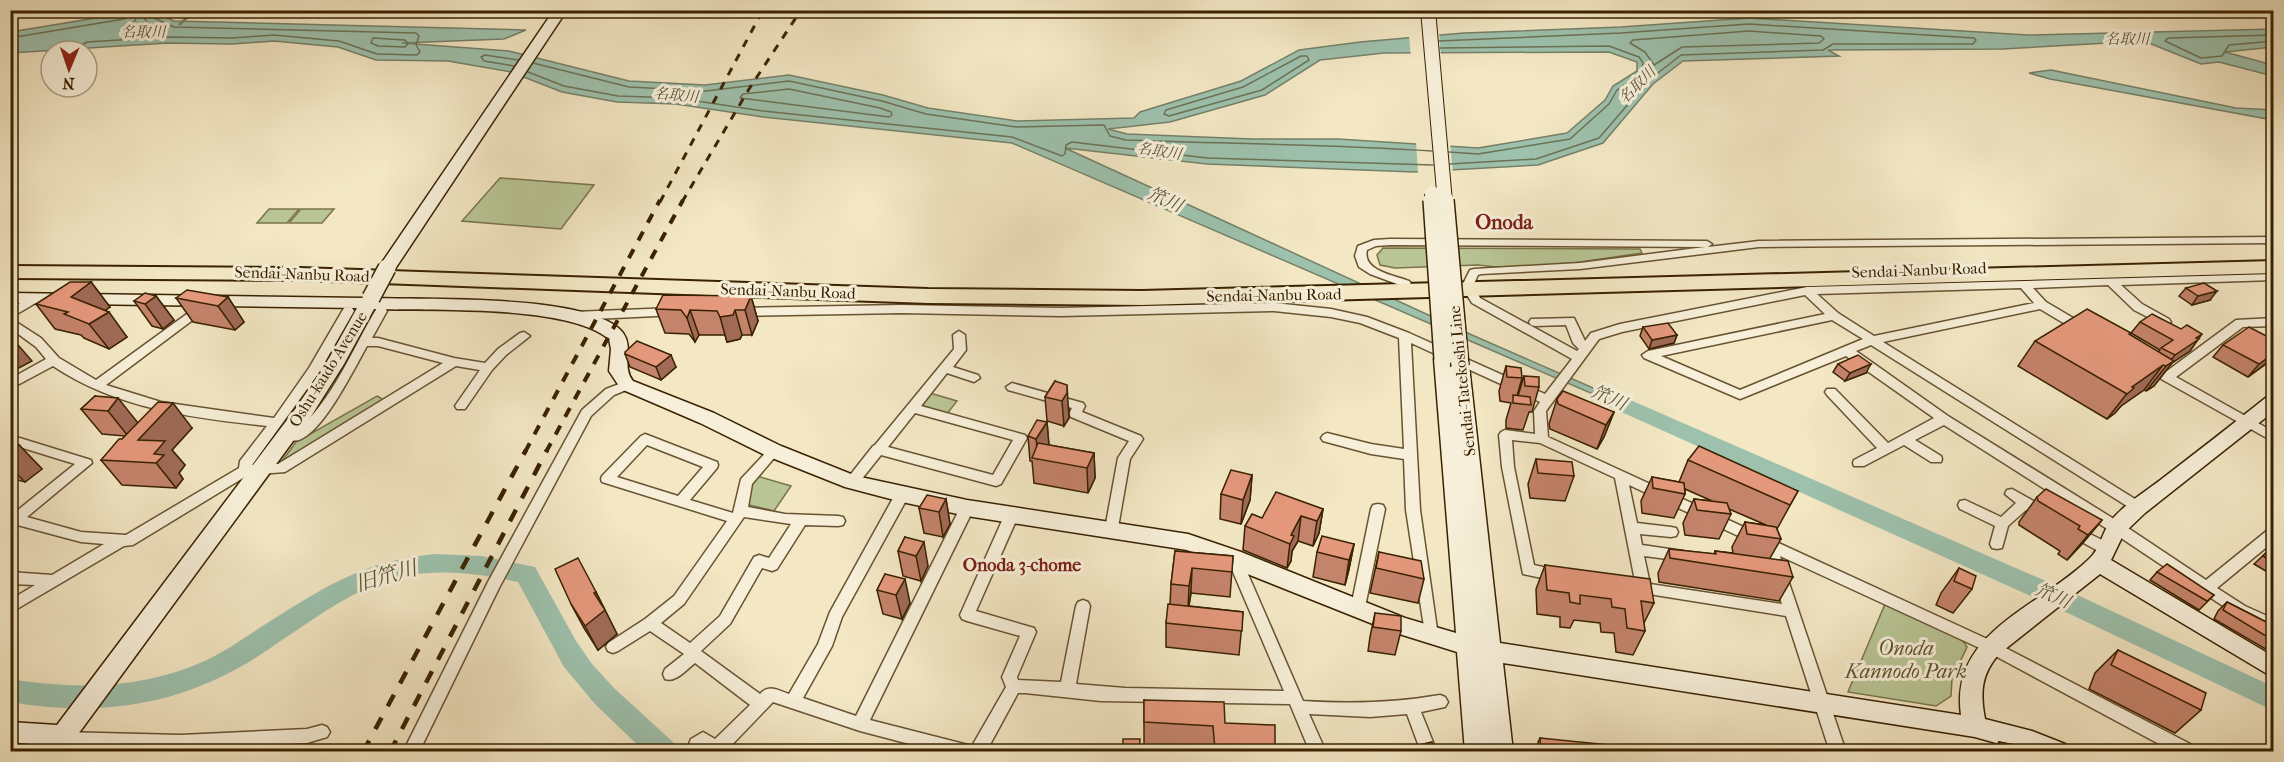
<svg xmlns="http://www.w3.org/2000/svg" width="2284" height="762" viewBox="0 0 2284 762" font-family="'IM FELL French Canon','Noto Serif JP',serif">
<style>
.green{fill:#b9c595;stroke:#7a744a;stroke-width:1.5}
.water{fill:#9dc1ad;stroke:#758168;stroke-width:1.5;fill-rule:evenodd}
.pier{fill:#f3e7c4}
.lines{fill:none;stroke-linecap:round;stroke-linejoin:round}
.shore{stroke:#6c7256;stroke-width:1.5}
.stream{stroke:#758168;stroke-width:3}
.river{fill:#9dc1ad;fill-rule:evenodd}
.street-casing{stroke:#685331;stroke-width:3}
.secondary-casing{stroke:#3a2200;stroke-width:3}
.highway-casing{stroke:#3a2200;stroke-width:4}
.street{fill:#f7efd9;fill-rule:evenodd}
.secondary{fill:#f7efd9;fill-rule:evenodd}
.highway{fill:#f3e7c4;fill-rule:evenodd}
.rail-far2{stroke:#3a2200;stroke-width:3;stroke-dasharray:8 8;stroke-linecap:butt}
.rail-far1{stroke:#3a2200;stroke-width:4;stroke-dasharray:10 10;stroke-linecap:butt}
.rail{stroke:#3a2200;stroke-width:4.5;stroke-dasharray:13 13;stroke-linecap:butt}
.secondary-bridge-far1-casing{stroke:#3a2200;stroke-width:16;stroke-linecap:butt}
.secondary-bridge-casing{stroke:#3a2200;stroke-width:20;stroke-linecap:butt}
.secondary-bridge-far1{stroke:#f7efd9;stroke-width:14}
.secondary-bridge{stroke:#f7efd9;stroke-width:17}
.wall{fill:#c4836b;stroke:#3a2200;stroke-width:1.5;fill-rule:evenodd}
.shaded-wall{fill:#a06a57;stroke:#3a2200;stroke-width:1.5}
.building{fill:#e4987c;stroke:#3a2200;stroke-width:1.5}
.labels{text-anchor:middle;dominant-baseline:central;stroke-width:6;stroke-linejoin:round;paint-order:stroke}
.far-water-label{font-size:15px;font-style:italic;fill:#585234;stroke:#f7efd9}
.street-label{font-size:16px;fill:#3a2200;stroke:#f7efd9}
.water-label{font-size:18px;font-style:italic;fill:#585234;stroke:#f7efd9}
.neighbourhood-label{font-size:18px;font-weight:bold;fill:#7a1f14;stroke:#f7efd9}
.quarter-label{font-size:20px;font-weight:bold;fill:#7a1f14;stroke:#f7efd9}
.near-park-label{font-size:20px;font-style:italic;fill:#60532d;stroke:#f7efd9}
.near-water-label{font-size:21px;font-style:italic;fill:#585234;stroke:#f7efd9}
</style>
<rect width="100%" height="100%" fill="#f3e7c4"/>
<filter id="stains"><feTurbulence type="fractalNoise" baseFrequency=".00333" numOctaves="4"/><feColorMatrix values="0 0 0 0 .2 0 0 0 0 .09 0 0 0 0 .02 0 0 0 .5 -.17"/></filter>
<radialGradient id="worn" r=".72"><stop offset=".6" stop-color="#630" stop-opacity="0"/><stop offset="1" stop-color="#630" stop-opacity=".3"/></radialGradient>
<!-- green -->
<g class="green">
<polygon points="500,178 594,185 561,229 462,221"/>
<polygon points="269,209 299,209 287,223 257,223"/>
<polygon points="301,209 334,209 322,223 289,223"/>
<polygon points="1383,248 1640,249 1642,253 1573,263 1505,268 1478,265 1395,268 1380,265 1377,255"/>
<polygon points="930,393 957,401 947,414 924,407 922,402"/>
<polygon points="377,396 386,401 279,465 296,442"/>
<polygon points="757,476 791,486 774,511 749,505 750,484"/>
<polygon points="1885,604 1962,639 1967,647 1952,679 1951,696 1936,706 1848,692"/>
</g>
<!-- water -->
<g class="water">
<path d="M144,10L152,11L174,21L526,30L504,39L402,43L509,51L629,81L705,85L789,75L883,95L928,108L1017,121L1134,118L1140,112L1241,81L1299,50L1360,42L1464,33L1621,27L1749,18L2028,35L2274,29L2273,47L2225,52L2273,65V76L2219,62L2201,64L2144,41L2002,49L1828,50L1839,56L1683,61L1653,84L1603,143L1538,165L1414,172L1207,164L1065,148L1472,335L1632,405L1630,410L1012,143L763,117L676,104L617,102L562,92L511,72L448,61L376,60L338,47L274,41L232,44L167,43L11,53V32ZM1609,52L1637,62V71L1613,86L1605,100L1567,133L1478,148L1338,139H1252L1127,134L1108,129L1170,122L1265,95L1320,60L1384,53Z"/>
<polygon points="2051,70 2236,108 2273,110 2273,120 2050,79 2029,73"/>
</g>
<!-- pier -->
<g class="pier">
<polygon points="1439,32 1441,57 1411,57 1409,35"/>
<polygon points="1416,141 1450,143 1453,173 1418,174"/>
</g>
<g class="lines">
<!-- shore -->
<g class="shore">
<polyline points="138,10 135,21 126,28 128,32 152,29 145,19 143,10"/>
<polygon points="1749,31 1821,36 1824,39 1819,43 1682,47 1654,65 1645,52 1630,43 1633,40"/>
<polyline points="2274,35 2168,38 2165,41 2201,58 2222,56 2229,45 2274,41"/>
<polyline points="10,38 124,19 129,16 130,10"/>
<polygon points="373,38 405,40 408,44 405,47 378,46 371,43"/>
<polyline points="1439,41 1621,33 1749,24 1974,38 1976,40 1973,44 1833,44 1823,50 1681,55 1649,80 1599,138 1536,159 1450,164"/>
<polyline points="1440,48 1609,46 1639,57 1643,63 1641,75 1617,90 1609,104 1570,139 1478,154 1449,152"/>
<polyline points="80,51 82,45 87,42 167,37 232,38 274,35 339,41 377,54 417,55 420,52 416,45 419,36 416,33 174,27 154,18 151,10"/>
<polygon points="1301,56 1307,56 1309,60 1262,90 1169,116 1164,114 1166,110 1243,87"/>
<path d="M533,63L629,87L706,91L789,81L882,101L926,114L1016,127L1104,125L1110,136L1126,140C1228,144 1330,144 1432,151"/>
<polyline points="514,66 484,61 481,57 485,55 518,60"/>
<polyline points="528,72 564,86 618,96 677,98 763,111 1012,137 1062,156 1065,154 1066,145 1072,142 1207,158 1433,165"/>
<polygon points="789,89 880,108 891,112 892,115 889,117 740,98 743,94"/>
</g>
<!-- stream -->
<polyline class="stream" points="180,24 195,10"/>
<!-- river -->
<g class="river">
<polygon points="1605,389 2071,592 2274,687 2274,711 2053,606 1597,401 1594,396 1597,391"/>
<path d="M436,554L481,556L535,567L576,641L592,664L614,688L674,743L678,752H645L595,704L564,667L518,582C473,572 419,566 375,585C342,598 314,619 285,638C266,651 248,664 227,674C158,709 86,715 10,702V679C78,690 144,689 207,660C226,651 244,638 261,627C321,589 363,560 436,554Z"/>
</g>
<!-- street casing -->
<g class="street-casing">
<g id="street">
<path d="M2274,237V243L1759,247L1580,269L1481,274L1478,275L1473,286L1469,288L1463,284L1470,270L1474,269L1580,263L1705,247L1390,245L1376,246L1367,250C1362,271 1394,275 1409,281L1411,283L1405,287L1370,274L1359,267L1355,256L1358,246L1374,240L1390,239L1707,241L1712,244L1708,247L1759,241Z"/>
<path d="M2274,274V280L2121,285L2142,304L2169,319L2171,322L2165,326L2134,310L2108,285L2033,288L2046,302L2085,325L2087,328L2085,331H2077L2040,309L1883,342L2143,504L2145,508L2143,512L2138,513L1871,345L1856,351L1948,416L2122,524L2206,580L2269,529L2274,528V541L2217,588L2245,606L2274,619V632L2235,614L2112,532L1944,425L1915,440L1941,456L1942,459L1941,462H1931L1904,445L1864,466H1854L1853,463L1854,460L1877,448L1827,395L1825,392L1827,389H1835L1888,443L1934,418L1846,356L1740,399L1644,358L1642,355L1648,351L1825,314L1805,295L1622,332L1599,339L1546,411L1548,437L1996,643L2196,747L2198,752H2174L1986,651L1780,556L1846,752H1830L1786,616L1630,591L1628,587L1630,583L1635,581L1615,478L1540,443L1512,440L1514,467L1534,565L1561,571L1563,575L1561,579L1556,581L1523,574L1502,467L1499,435L1501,432L1505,430L1535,434L1534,411L1540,402L1411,343L1420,510L1438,636L1436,640L1431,642L1426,640L1406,510L1404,459L1371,454L1323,441L1321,438L1323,435L1327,433L1371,444L1404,449L1399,338L1360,323L1331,317L1274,311L1061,316L902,313L741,316L735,312L741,308L902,305L1061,308L1274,303L1331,309L1367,317L1409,333L1545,394L1572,359L1472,303L1467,295L1469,292H1477L1480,298L1577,351L1579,349L1573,343L1566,325L1535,326L1531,325L1529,322L1531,319L1574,318L1585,341L1591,333L1620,324L1807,287ZM2021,288L2034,303L1874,336L1838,313L1817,294ZM1832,320L1863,339L1740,390L1661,356ZM1629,485L1764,548L1782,604L1650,584L1644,556L1683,561L1688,560L1690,556L1688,552L1683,551L1642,545L1640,534L1671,537L1676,536L1678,532L1676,528L1671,527L1637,523Z"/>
<polygon points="35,294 41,298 39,301 10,318 10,309"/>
<path d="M202,303L206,304L208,307L206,310L106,385L161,402L274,418L309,368L344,308H352L354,311L318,374L252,465L278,464L443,363L378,346H367C354,369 326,426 303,438C297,442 288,441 281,439L279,436L281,433L295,432C333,401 352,349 377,308H385L387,311L372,338H378L454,358L485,363L498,349L520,333L524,332L530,336L506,355L492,370L465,409H457L455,406L480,370L456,366L285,472L248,475L133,545L124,546L10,613V600L35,585L10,584V572L52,575L104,544L81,542L10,523V513L13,514L75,464L10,444V435L91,460L92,463L27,517L81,532L126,535L239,468L240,461L267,426C193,418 117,409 53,366L10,389V379L46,359L36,347L10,328V318L41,338L59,358L96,380Z"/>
<polygon points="673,308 679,312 677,315 573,320 567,316 573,312"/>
<polygon points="2274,318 2274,326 2243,327 2176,377 2274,432 2274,442 2163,380 2142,366 2148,362 2167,371 2236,320"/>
<path d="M959,331L965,335L966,350L953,367L978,375L980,378L974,382L947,373L921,406L1025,435L1027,438L1001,484L996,486L881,455L857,485H847L845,482L847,479L873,446L875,445L954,349L953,335ZM915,413L1013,440L993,475L888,447Z"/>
<polygon points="627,381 633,385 631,388 614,395 591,416 499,588 419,752 403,752 488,582 582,410 606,389"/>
<polygon points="1012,383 1083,403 1085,406 1082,412 1141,436 1143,439 1130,459 1117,533 1112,534 1107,533 1105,529 1118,458 1129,441 1071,417 1069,414 1072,408 1008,390 1006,387"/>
<path d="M645,434L717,462L718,465L717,468L690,500L733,513L741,479L770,448H778L780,451L752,484L748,507L785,514L838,516L843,517L845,521L843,525L838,526L805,525L777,569L772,571L762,568L730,624L701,651L760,694C769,684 777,690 789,694L818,644L830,612L897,491H907L909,495L842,617L832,646L803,698L856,716L962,504H972L974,508L870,720L972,746L1006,687L1002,677L1020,636L967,621L962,619L960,615L1005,514L1007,510L1012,509L1017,510L1019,514L976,611L1034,628L1036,632L1017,677L1018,680L1061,682L1076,606L1078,602L1083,600L1088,602L1090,606L1076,684L1125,688L1284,691L1227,558L1229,554L1234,553L1239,554L1241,558L1303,701C1350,704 1394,703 1440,695L1445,697L1448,702L1445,707L1421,712L1437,752H1421L1407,714L1370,717L1309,714L1326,752H1310L1290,704L1101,701L1025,693H1018L986,752H940L860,731L773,702L725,752H706L703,749L697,751L691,749L689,744L691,739L703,732L715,739L750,705L695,663C687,669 676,683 665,679L663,674L665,669L684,654L650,631L618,651L613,653L608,651L606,647L608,643L645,619L674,596L727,521L602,482L601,479L602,476L641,436ZM647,445L703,467L678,496L617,477ZM744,517L791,524L769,558L759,555L754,557L720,616L690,643L661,623L684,604Z"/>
<polygon points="2012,489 2048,509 2050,513 2048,517 2043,518 2026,510 2008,526 2002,548 1997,549 1992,548 1990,544 1995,526 1960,509 1958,505 1960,501 1965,500 2001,517 2016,503 2005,494 2007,490"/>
<polygon points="1378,504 1383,505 1385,509 1365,607 1363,611 1358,613 1353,611 1351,607 1371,509 1373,505"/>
<polygon points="2074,526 2110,544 2112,548 2110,552 2105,553 2100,552 2069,535 2067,531 2069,527"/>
<polygon points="322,725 327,727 330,732 327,737 307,743 181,749 60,746 54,744 52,739 54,734 60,732 181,735 307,729"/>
</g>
</g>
<!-- secondary casing -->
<g class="secondary-casing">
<g id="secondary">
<polygon points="554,10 567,10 393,272 381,272 379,268 381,264"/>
<path d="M10,293L363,298L371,293L377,294L379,298C428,300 593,294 623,333C634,348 621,366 633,381L714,413L781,446L856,476L967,500L1188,534L1241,552L1405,618L1456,633L1434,359L1437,355H1449L1452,364L1460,360L1466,362L1469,366L1500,643L1961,715C1949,631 2041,607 2090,558C2100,549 2102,533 2110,522C2123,505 2145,492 2163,478C2198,451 2233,424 2268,396L2274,395V411L2145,513L2124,533L2111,560L2274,657V678L2100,574L1999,654C1981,674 1980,693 1985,719L2032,731L2065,744L2069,752H2028L1975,737L1503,663L1513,752H1489L1480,658L1489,752H1465L1457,652L1393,632L1187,550L967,516L902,502L845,487L767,456L700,423L621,389L609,371L611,349L609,339C568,304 430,311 374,309L344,364L310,418L65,752H39L42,745L10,742V722L57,725L296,408L327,362L357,308L10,303Z"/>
</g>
</g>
<!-- highway casing -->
<g class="highway-casing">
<polygon id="highway" points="2274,261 2274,273 1142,305 928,303 300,280 10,278 10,266 300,268 928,289 1142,291"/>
</g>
<!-- street -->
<use href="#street" class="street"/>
<!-- secondary -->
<use href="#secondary" class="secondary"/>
<!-- highway -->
<use href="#highway" class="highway"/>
<!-- rail-far2 -->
<g class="rail-far2">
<polyline points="660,202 763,10"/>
<polyline points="682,202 749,89 801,10"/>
</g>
<!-- rail-far1 -->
<g class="rail-far1">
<polyline points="525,452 660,200"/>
<polyline points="546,452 683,200"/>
</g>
<!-- rail -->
<g class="rail">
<polyline points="363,752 526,450"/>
<polyline points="390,752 547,450"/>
</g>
<!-- secondary-bridge-far1 casing -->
<g class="secondary-bridge-far1-casing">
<g id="secondary-bridge-far1">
<polyline points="1428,10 1445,202"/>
<polyline points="1432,193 1433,202"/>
</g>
</g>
<!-- secondary-bridge casing -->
<g class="secondary-bridge-casing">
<g id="secondary-bridge">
<polyline points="1432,200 1443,359"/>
<polyline points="1445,200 1460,366"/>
<polyline points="371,298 387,268"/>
</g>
</g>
<!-- secondary-bridge-far1 -->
<use href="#secondary-bridge-far1" class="secondary-bridge-far1"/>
<!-- secondary-bridge -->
<use href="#secondary-bridge" class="secondary-bridge"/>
</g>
<!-- wall -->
<g class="wall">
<polygon points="91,282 110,307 104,311 127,337 109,349 84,338 81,335 55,329 36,304"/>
<polygon points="2186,288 2210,300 2192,305 2179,296"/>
<polygon points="156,296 174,320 163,329 152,326 134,301"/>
<polygon points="751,296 758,321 752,335 742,335 740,339 727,342 725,335 699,335 695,342 689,334 665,333 656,309"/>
<polygon points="228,297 244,322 235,330 193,322 176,298"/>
<path d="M2140,322L2198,339L2190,351L2172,363L2154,386L2146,391L2144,390L2121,406L2115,413L2107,419L2018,366L2035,341L2131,333ZM2131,333L2160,350L2158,352L2130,335Z"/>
<polygon points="1643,327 1677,335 1674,343 1649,349 1640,336"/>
<polygon points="2274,340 2274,358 2248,377 2213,357 2223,345"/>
<polygon points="625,354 676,367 661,380 630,367"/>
<polygon points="1838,364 1866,373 1845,381 1833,372"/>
<polygon points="1506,366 1522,378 1517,396 1518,396 1524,376 1539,387 1532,412 1529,412 1523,430 1506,428 1506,420 1511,403 1500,401 1499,391"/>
<polygon points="1055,381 1069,409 1069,418 1064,426 1047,421 1045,397"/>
<polygon points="95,396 138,423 192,428 172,450 185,465 179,473 183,479 176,488 122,485 101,460 125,436 102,434 81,409"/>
<polygon points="1557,399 1614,412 1604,437 1597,449 1550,429 1549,424"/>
<polygon points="1047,422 1049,445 1094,453 1095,478 1088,493 1034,483 1032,461 1030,461 1028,436"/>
<polygon points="10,442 19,445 42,469 25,482 10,478"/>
<polygon points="1536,459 1574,476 1565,501 1530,498 1528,484"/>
<polygon points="1688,460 1798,491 1777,529 1781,539 1770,558 1793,577 1779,601 1659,582 1658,573 1669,549 1714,554 1715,551 1733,553 1732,547 1745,522 1766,525 1729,509 1731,514 1719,539 1685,535 1683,523 1694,499 1712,501 1685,489 1685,494 1674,518 1642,513 1641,501 1652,477 1679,482"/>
<polygon points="1252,475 1250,500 1241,524 1220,519 1221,494"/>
<polygon points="2037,497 2102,520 2082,544 2067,560 2058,554 2060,551 2019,525 2019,522"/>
<polygon points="946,499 950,524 943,537 924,533 919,508"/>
<polygon points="1323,509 1319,533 1313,546 1298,541 1292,551 1291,561 1287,568 1243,550 1245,526 1262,518"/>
<polygon points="905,537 928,566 921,581 903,576 898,551"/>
<polygon points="1354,544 1349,569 1345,585 1313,577 1317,552"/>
<polygon points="2272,547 2274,548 2274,576 2254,564"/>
<polygon points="1175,551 1233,556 1230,597 1191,593 1189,606 1243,612 1239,655 1166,647 1166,623 1170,604 1171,584"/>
<polygon points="1379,552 1424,579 1418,603 1370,593"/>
<polygon points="1545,565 1654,603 1644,623 1645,631 1633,655 1616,652 1614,633 1601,632 1600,623 1574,620 1570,628 1560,627 1560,617 1537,614 1536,589"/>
<polygon points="1959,568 1972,589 1953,613 1936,605 1941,593"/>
<polygon points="2157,572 2214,595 2199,610 2150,580"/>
<polygon points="885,574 910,603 902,619 883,614 877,590"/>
<polygon points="596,592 617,634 598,650 584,628 571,604"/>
<polygon points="2227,602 2274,626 2274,654 2214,619 2218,611"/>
<polygon points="1375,613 1401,631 1395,655 1368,651 1370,637"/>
<polygon points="2118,650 2201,710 2175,733 2089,689 2095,673"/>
<polygon points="1144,700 1225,723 1275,752 1212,752 1212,749 1144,745"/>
<polygon points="1540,738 1610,752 1539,752 1538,742"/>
<polygon points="1999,742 2042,752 1990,752"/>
</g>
<!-- shaded-wall -->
<g class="shaded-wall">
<polygon points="91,282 110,307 90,321 71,297"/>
<polygon points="2217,291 2210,300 2192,305 2198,296"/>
<polygon points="156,296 174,320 163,329 145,304"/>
<polygon points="751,296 758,321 752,335 745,310"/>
<polygon points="228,297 244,322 235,330 218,306"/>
<polygon points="690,310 699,335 695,342 687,318"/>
<polygon points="735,310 742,335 740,339 727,342 720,317"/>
<polygon points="109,312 127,337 109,349 89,324"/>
<polygon points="2202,334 2190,351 2172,363 2154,386 2146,391 2175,355 2196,338"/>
<polygon points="1677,335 1674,343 1649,349 1652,340"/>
<polygon points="10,337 11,337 32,361 13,371 10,368"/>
<polygon points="2274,353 2273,358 2248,377 2259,364"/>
<polygon points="671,355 676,367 661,380 656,367"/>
<polygon points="1871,364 1866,373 1845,381 1850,373"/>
<polygon points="2163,365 2144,390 2121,406 2115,413 2107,419 2132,387"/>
<polygon points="1067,385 1069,418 1064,426 1062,401"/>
<polygon points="118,398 138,423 128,436 108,411"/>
<polygon points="173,403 192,428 172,450 185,465 179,473 183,479 176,488 138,440"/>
<polygon points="1614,412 1604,437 1597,449 1606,425"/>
<polygon points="1047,422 1049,447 1038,459 1036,439"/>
<polygon points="19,445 42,469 25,482 10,467 10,451"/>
<polygon points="1094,453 1095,478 1088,493 1087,468"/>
<polygon points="1252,475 1250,500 1241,524 1243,500"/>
<polygon points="946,499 950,524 943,537 939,512"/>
<polygon points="1323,509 1319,533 1313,546 1317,521"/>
<polygon points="1301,516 1298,541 1292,551 1291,561 1287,568 1291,535"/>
<polygon points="2102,520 2082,544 2067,560 2088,535"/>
<polygon points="924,542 928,566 921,581 916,556"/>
<polygon points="1354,544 1349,569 1345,585 1349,560"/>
<polygon points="1192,568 1191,593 1188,610 1189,586"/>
<polygon points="905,579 910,603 902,619 896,595"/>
<polygon points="596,592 617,634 598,650 585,626 594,593"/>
</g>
<!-- building -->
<g class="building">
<polygon points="70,282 91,282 71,297 109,312 89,324 64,314 68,312 36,304"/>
<polygon points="2204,283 2217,291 2198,296 2186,288"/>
<polygon points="187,290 228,297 218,306 176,298"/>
<polygon points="145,293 156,296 145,304 134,301"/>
<polygon points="663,295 751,296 745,310 735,310 733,315 720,317 717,311 690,310 687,318 681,310 656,309"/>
<polygon points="2087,309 2131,333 2129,334 2174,361 2166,366 2163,365 2132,387 2134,388 2127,394 2035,341"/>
<polygon points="2152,314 2181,329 2187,325 2202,334 2196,338 2199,339 2175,355 2161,348 2173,340 2140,322"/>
<polygon points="1668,323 1677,335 1652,340 1643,327"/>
<polygon points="2249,327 2274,340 2274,353 2259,364 2223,345"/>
<polygon points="637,341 671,355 656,367 625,354 625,352"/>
<polygon points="1858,355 1871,364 1850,373 1838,364"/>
<polygon points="1506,366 1521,368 1522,378 1507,377"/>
<polygon points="1524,376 1539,377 1539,387 1525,386"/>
<polygon points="1055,381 1067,385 1067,393 1062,401 1045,397"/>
<polygon points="1563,391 1614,412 1606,425 1558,404 1557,399"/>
<polygon points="1513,395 1530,397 1531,405 1513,403"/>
<polygon points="95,396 118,398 108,411 81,409"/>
<polygon points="158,402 173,403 138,440 165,441 154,454 164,455 156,463 101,460 119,439 122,439"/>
<polygon points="1037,420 1047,422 1036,439 1028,436"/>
<polygon points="10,442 19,445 10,451"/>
<polygon points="1038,443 1094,453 1087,468 1032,458"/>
<polygon points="1699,446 1798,491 1790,505 1688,460"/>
<polygon points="1536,459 1572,462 1574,476 1538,473"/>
<polygon points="1231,470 1252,475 1243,500 1221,494"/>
<polygon points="1652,477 1684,483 1685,494 1653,488"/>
<polygon points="2046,489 2102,520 2088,535 2078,529 2080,526 2038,501 2037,497"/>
<polygon points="1276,492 1323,509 1317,521 1301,516 1291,535 1294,536 1290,544 1245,526 1252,514 1262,518"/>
<polygon points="927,495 946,499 939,512 919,508"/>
<polygon points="1694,499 1727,503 1731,514 1697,510"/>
<polygon points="1745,522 1776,527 1781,539 1747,534"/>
<polygon points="1322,536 1354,544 1349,560 1317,552"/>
<polygon points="905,537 924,542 916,556 898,551"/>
<polygon points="2272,547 2274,548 2274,563 2263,556"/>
<polygon points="1669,549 1716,554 1715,551 1788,561 1793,577 1670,558"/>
<polygon points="1175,551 1233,556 1232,572 1192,568 1189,586 1171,584"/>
<polygon points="1379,552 1421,561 1424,579 1376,568"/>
<polygon points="578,558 596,592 594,593 605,610 585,626 571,604 555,569"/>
<polygon points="2167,564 2214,595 2207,601 2157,572"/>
<polygon points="1545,565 1650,579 1654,603 1641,601 1645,631 1627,628 1625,609 1612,607 1611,599 1580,595 1580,604 1570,602 1569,593 1547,590"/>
<polygon points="1959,568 1976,576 1972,589 1954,581"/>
<polygon points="885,574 905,579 896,595 877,590"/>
<polygon points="2227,602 2274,626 2274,641 2223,610"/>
<polygon points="1168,604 1243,612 1242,631 1166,623"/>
<polygon points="1375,613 1401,616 1401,631 1373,627"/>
<polygon points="2118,650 2206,693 2201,710 2111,665"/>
<polygon points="1144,700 1224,702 1225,723 1275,725 1275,752 1232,752 1215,750 1213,726 1144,722"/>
<polygon points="1540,738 1609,745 1610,752 1541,752"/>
<polygon points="1123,739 1140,739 1139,752 1123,752"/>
<polygon points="1432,742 1436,752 1403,752 1402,749"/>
<polygon points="1999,742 2042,750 2042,752 2002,752"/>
</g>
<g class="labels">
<!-- far-water labels -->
<g class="far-water-label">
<text x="143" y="32">名取川</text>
<text x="2127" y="39">名取川</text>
<text transform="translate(1637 85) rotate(-45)">名取川</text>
<text transform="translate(676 95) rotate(5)">名取川</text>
<text transform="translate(1159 151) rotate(9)">名取川</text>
</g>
<!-- street labels -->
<g class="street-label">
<text transform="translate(1919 270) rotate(-2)">Sendai-Nanbu Road</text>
<text transform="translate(302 274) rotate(2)">Sendai-Nanbu Road</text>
<text transform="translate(788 291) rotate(2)">Sendai-Nanbu Road</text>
<text transform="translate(1274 295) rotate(-1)">Sendai-Nanbu Road</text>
<text transform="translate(328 369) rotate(-58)">Oshu-kaido Avenue</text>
<text transform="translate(1462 381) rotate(-96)">Sendai-Tatekoshi Line</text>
</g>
<!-- water labels -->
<g class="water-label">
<text transform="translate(1165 200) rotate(24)">笊川</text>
<text transform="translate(1609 398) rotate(24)">笊川</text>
<text transform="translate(2053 596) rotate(24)">笊川</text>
</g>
<!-- neighbourhood labels -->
<g class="neighbourhood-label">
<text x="1022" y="565">Onoda 3-chome</text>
</g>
<!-- quarter labels -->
<g class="quarter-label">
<text x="1504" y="222">Onoda</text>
</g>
<!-- near-park labels -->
<g class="near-park-label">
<text x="1906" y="648">Onoda<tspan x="1906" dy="23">Kannodo Park</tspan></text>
</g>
<!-- near-water labels -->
<g class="near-water-label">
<text transform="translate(386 576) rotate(-16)">旧笊川</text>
</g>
</g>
<!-- margin -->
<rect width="2284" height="762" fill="none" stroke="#f3e7c4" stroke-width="36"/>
<rect x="12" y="12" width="2260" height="738" fill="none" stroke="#3a2200" stroke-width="3"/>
<rect x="18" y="18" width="2248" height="726" fill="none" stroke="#3a2200" stroke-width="1.5"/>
<!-- north arrow -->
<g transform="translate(69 69) rotate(182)"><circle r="28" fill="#f7efd9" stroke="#ab9d82" stroke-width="1.5"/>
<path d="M0-4.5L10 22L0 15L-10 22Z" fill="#8f2418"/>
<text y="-9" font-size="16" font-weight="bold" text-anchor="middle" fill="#3a2200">N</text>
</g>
<rect width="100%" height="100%" filter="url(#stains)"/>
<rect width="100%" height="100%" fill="url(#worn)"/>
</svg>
